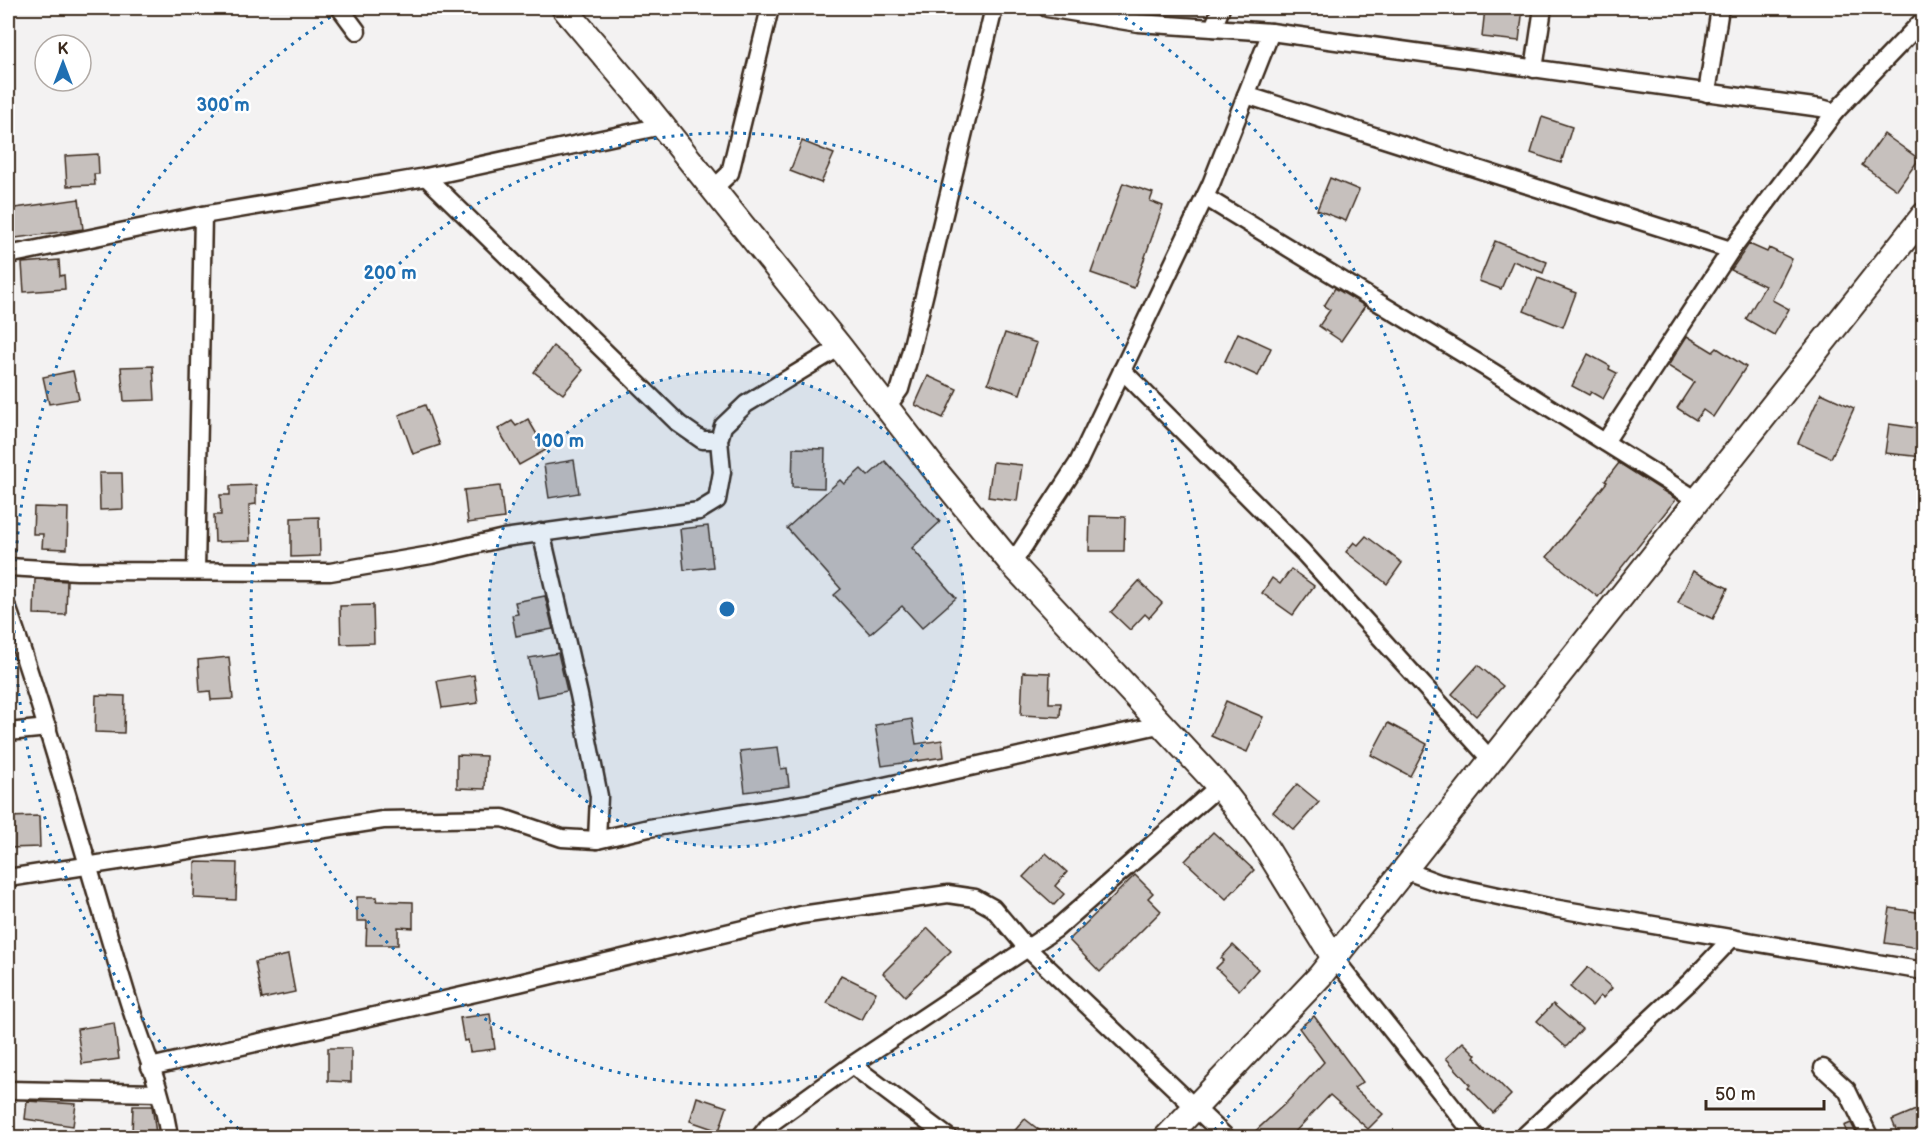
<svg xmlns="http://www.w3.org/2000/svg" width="1931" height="1145" viewBox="0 0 1931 1145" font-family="'Balsamiq Sans',sans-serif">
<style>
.building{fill:#c6c0bd;stroke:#3b2a1e;stroke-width:1.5}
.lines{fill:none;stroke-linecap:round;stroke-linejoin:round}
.street-casing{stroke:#3b2a1e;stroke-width:21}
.secondary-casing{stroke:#3b2a1e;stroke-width:28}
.street{stroke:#fff;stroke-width:16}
.secondary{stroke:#fff;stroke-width:24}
.ring{fill:none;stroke:#1f6fb2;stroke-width:3;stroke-dasharray:3 6}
.centre{fill:#1f6fb2;stroke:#fff;stroke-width:3}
.ring-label{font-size:18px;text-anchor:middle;font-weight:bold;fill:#1f6fb2;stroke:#fff;stroke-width:5;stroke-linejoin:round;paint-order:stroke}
</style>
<rect width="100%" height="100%" fill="#f3f2f2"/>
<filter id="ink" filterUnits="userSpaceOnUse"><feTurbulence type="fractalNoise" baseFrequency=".0167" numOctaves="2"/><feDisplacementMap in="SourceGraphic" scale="12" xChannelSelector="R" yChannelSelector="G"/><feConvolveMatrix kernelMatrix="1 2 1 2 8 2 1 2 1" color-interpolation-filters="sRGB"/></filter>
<g filter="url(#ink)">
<!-- building -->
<g class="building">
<polygon points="1485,8 1523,8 1519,41 1482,37"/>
<polygon points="1542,117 1572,127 1561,163 1531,153"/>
<polygon points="1884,134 1919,159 1897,190 1862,165"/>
<polygon points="802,141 834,154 821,183 790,171"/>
<polygon points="98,154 99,174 94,174 95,185 67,186 65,156"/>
<polygon points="1330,178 1359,190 1346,221 1317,210"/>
<polygon points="1123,183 1153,193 1150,201 1163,206 1134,288 1091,273"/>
<polygon points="79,199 83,229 8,239 8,209"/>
<polygon points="1495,241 1547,262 1543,273 1513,261 1501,289 1479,281"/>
<polygon points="1749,244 1767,252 1769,248 1792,259 1772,300 1789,309 1774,335 1746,319 1765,286 1731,270"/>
<polygon points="59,260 60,276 64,275 65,289 24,292 22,263"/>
<polygon points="1538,278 1576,293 1563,327 1524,311"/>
<polygon points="1335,288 1365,306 1341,341 1319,326 1330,310 1324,306"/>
<polygon points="1005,333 1037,343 1020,394 988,383"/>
<polygon points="1238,333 1271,348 1258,376 1225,361"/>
<polygon points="1687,336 1713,352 1717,348 1746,367 1713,417 1703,410 1696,420 1677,408 1694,382 1668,366"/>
<polygon points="553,346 583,370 563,394 534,372"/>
<polygon points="1588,354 1610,366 1609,369 1617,373 1603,399 1591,392 1589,395 1572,386"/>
<polygon points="153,366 155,400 124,401 121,367"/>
<polygon points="73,371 79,399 49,404 43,377"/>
<polygon points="928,376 957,389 943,418 915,405"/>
<polygon points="1821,393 1854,408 1831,458 1798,443"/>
<polygon points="425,405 440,445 413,454 399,415"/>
<polygon points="528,419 546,450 519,465 498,429 512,421 516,426"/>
<polygon points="1889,424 1923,429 1923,457 1885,453"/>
<polygon points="793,448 825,449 824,488 792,487"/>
<polygon points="574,460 579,493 549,498 544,465"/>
<polygon points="885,461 940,522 912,548 956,598 922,628 902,606 870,634 834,595 841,589 787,528 840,480 844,484 861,469 868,476"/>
<polygon points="993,462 1022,465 1017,501 988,497"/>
<polygon points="1619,463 1676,499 1598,597 1547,557 1607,482 1605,481"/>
<polygon points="99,473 122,473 123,509 100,510"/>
<polygon points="256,485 256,504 249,505 250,541 215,542 214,515 221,515 220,495 230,495 230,486"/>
<polygon points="500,486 504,518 468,523 464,490"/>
<polygon points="34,507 68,508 67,549 42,548 43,534 33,534"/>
<polygon points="1090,516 1125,517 1124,551 1089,551"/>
<polygon points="319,517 320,556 291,557 291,518"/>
<polygon points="708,526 713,567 684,570 680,529"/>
<polygon points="1366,536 1402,563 1387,584 1346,552 1354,542 1358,545"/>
<polygon points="1291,569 1314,586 1293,615 1262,593 1272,578 1280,584"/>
<polygon points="1693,571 1728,588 1713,619 1678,603"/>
<polygon points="35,579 67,581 66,615 34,614"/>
<polygon points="1139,581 1162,603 1149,618 1145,614 1130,630 1111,612"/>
<polygon points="545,596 553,629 516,636 512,615 518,614 515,602"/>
<polygon points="373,605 374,643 341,644 340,606"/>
<polygon points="558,653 567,691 537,697 529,658"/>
<polygon points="229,657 233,699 211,700 210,691 200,692 198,660"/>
<polygon points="1478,665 1503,686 1476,716 1452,694"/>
<polygon points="1023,672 1050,673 1049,703 1061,703 1060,717 1021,715"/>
<polygon points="474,675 478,703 442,708 437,681"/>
<polygon points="96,695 125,696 124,733 95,732"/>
<polygon points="1226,701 1263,717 1247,752 1211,736"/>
<polygon points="912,719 916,744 942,740 944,757 882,766 875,725"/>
<polygon points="1388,723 1427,744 1410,776 1371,755"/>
<polygon points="778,747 781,769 787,768 789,786 745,792 740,751"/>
<polygon points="457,755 486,756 485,789 457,788"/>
<polygon points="1297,784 1319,802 1294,830 1273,812"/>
<polygon points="39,816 40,847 8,848 8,817"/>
<polygon points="1213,832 1254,870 1226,899 1185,861"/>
<polygon points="1046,853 1067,872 1055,886 1064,894 1054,905 1023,877"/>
<polygon points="195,862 237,863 236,900 194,898"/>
<polygon points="1135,875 1153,893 1148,898 1161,911 1100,972 1069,940"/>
<polygon points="357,897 377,897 376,901 413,902 413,928 398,927 398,945 366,945 367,921 357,921"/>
<polygon points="1890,908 1923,913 1919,948 1885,943"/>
<polygon points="928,928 951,951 905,996 883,973"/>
<polygon points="1233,945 1258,969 1239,990 1216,968 1224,960 1221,958"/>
<polygon points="288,955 295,992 262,999 255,962"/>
<polygon points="1588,967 1612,988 1603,998 1600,996 1592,1006 1570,987"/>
<polygon points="841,975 876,992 862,1020 827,1003"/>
<polygon points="1553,1004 1582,1029 1566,1047 1537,1021"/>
<polygon points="490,1014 495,1049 470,1052 468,1040 464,1041 460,1018"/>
<polygon points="1314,1016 1363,1082 1354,1088 1383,1114 1368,1129 1330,1095 1290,1137 1249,1137 1287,1102 1324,1062 1299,1028"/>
<polygon points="114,1023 119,1059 82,1064 77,1029"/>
<polygon points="1463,1042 1476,1055 1474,1057 1511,1095 1493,1113 1468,1087 1470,1085 1446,1058"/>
<polygon points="328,1048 351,1048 351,1082 328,1081"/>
<polygon points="697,1097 727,1107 719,1131 690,1121"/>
<polygon points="27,1101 76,1104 73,1126 25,1119"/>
<polygon points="133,1106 152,1106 156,1133 132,1133"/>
<polygon points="1923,1107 1923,1137 1899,1137 1892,1120"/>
<polygon points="1025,1119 1048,1137 1009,1137"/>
<polygon points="1851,1123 1858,1137 1849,1137 1844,1126"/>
</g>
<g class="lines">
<!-- street casing -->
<g class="street-casing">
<g id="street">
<polyline points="340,8 357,31"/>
<polyline points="1047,8 1138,23 1271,32 1821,108 1835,112"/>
<polyline points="1213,28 1221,8"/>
<polyline points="1534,69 1543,8"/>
<polyline points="1707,93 1720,8"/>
<polyline points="1246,95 1731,250"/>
<polyline points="426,177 679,424 702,440 719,440"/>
<polyline points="713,189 730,173 770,8"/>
<polyline points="1205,197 1488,369 1697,500"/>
<polyline points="8,255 203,215 426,177 662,126"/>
<polyline points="1122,370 1303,552 1491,760"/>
<polyline points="887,407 900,389 910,354 994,8"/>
<polyline points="1605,442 1731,250 1835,112 1924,19"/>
<polyline points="541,532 579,695 599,796 597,840"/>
<polyline points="1012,564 1078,463 1211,184 1271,32"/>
<polyline points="8,567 77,571 330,572 431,555 504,538 699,511 717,500 722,472 719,440 723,426 746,404 840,347"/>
<polyline points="196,571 203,215"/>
<path d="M8,609C52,735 87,865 126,993C140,1041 163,1088 169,1138"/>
<polyline points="8,732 48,728"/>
<polyline points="1404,870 1439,883 1553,908 1924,971"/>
<polyline points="8,878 383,820 503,818 562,838 597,840 649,828 808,803 1163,724"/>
<polyline points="1334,958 1477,1138"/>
<polyline points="852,1065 949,1138"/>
<polyline points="150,1067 519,983 801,915 948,894 975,898 993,908 1027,948 1227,1138"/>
<polyline points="1823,1068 1847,1090 1870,1138"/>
<polyline points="8,1090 159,1093"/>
<polyline points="759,1138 770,1124 852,1065 1056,929 1219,786"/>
<polyline points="1522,1138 1691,981 1732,938"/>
</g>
</g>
<!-- secondary casing -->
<g class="secondary-casing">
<g id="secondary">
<polyline points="564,8 640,98 840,347 939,475 1012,564 1219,786 1263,843 1334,958"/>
<polyline points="1166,1138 1320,976 1924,215"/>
</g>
</g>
<!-- street -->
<use href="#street" class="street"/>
<!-- secondary -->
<use href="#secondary" class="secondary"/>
</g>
</g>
<!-- distance rings -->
<circle cx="727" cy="609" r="238" fill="#1f6fb2" fill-opacity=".12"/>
<g class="ring">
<circle cx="727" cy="609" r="238"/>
<circle cx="727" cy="609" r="476"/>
<path d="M245 1135A713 713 0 0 1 344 8M1110 8A713 713 0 0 1 1209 1135"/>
</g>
<circle cx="727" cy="609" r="9" class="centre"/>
<g class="ring-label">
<text x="223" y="111">300 m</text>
<text x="390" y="279">200 m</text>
<text x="559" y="447">100 m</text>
</g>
<!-- margin -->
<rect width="1931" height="1145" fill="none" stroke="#fff" stroke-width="30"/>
<rect x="15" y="15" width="1901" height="1115" fill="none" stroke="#3b2a1e" stroke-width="2" filter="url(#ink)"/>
<!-- north arrow -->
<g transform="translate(63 63)"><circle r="28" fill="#ffffff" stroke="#b1aaa5" stroke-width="1.5"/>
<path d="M0-4.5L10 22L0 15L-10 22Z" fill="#1f6fb2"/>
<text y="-9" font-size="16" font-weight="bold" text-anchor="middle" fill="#3b2a1e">K</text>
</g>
<!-- scale -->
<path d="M1706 1100v9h118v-9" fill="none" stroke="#3b2a1e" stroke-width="3"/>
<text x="1715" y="1100" font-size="18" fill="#3b2a1e" stroke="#ffffff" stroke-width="4.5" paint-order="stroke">50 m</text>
</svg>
